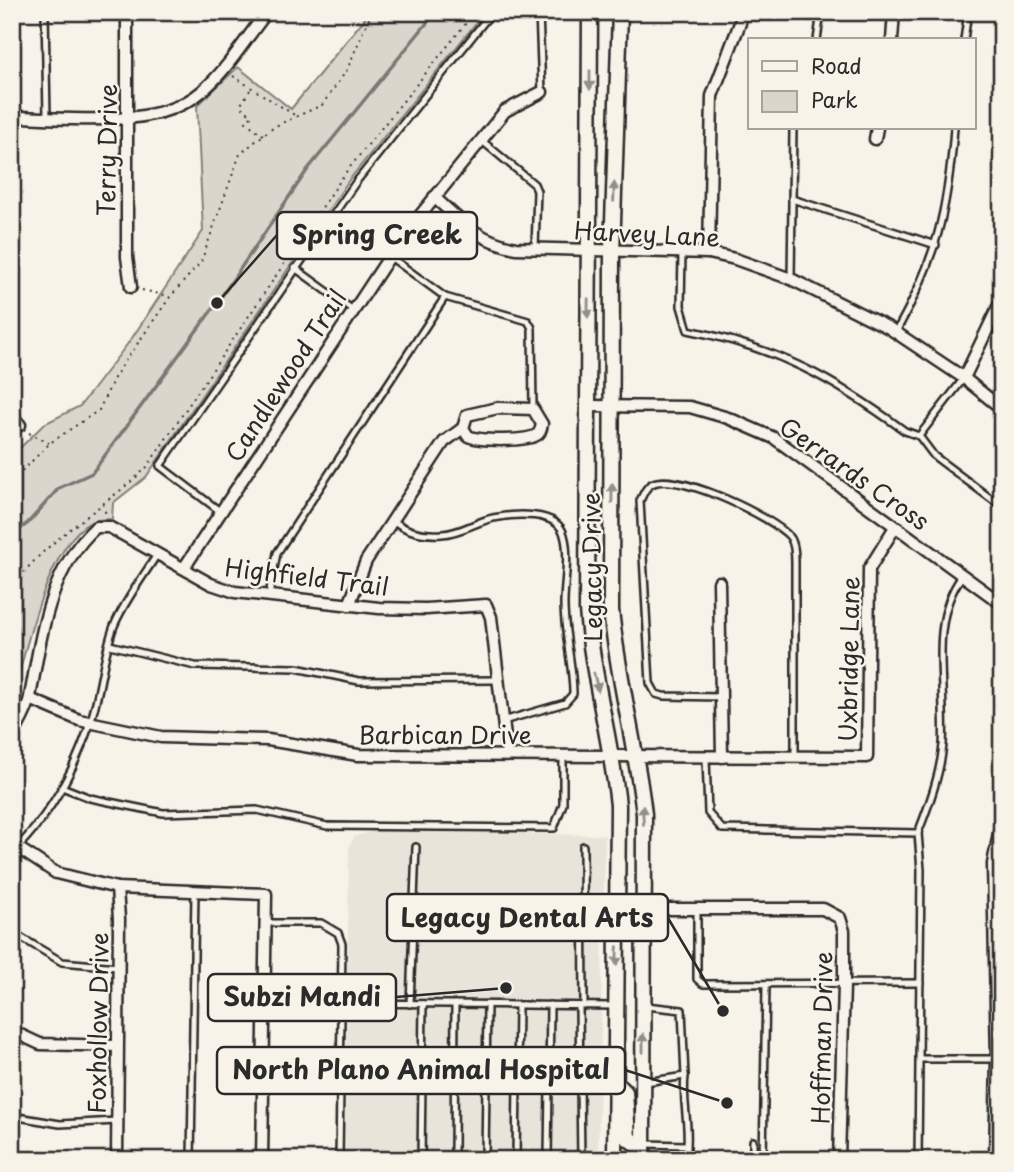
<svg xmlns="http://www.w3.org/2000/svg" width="1014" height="1172" viewBox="0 0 1014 1172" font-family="'Playpen Sans',sans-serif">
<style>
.built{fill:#e8e4da}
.green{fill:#dad6cc;stroke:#82807c;stroke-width:2}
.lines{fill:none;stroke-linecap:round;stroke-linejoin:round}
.stream{stroke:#7a7874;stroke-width:3.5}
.lane-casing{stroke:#2b2b2b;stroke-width:10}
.street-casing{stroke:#2b2b2b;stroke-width:15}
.secondary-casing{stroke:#2b2b2b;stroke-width:19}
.path{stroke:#2b2b2b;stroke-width:2;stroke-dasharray:2 5;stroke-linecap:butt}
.lane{stroke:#f7f3e8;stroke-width:5}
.street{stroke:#f7f3e8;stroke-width:10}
.secondary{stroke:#f7f3e8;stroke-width:14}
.oneway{fill:#918f8a}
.labels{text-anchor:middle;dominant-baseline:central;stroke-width:5;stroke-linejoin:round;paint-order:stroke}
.street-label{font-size:24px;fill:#2b2b2b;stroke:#f7f3e8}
.leader{fill:none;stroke:#2b2b2b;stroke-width:2.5}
.callout-dot{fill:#2b2b2b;stroke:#f7f3e8;stroke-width:2.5}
.callout{fill:#f7f3e8;stroke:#2b2b2b;stroke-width:2.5}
.callout-label{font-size:26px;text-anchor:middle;font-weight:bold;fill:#2b2b2b}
</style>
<rect width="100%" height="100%" fill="#f7f3e8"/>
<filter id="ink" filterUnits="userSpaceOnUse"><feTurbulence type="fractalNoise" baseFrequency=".0143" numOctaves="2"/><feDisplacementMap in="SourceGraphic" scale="14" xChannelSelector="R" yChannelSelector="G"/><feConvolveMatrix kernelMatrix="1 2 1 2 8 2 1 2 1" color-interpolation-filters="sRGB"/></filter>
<g filter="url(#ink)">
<!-- built -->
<polygon class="built" points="373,831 605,835 598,1160 345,1160 349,847 354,837"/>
<!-- green -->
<path class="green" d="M370,12H485L349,180L146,477L113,503L112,519C105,520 97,519 91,522C47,544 23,659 12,703V456L44,424L80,406L132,338L203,231L197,106L238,67L291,109Z"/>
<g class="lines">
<!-- stream -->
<polyline class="stream" points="12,535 28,523 59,488 92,473 217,303 308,169 436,12"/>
<!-- lane casing -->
<g class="lane-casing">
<g id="lane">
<polyline points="45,12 47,117"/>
<polyline points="539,12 542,92"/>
<polyline points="817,40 821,12"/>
<polyline points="964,40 968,12"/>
<polyline points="481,140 534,184 537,191 535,248"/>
<polyline points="792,199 936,245"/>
<path d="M682,253L681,306L688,330C778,348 832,378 905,431L919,436L964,378"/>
<polyline points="389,256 445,297 528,321 532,328 533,409"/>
<polyline points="295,268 353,310"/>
<polyline points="791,279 793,128"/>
<path d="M896,332C936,260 948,210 954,128"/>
<polyline points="919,436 934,456 1002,507"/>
<polyline points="221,512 160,466 356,182 492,12"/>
<path d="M393,520C406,532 424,535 442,534C461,533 475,522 493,518C513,514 558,510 564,535C570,555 564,583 564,604C564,635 573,664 573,694L565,703L503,721"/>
<polyline points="269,595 277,553 445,297"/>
<polyline points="110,645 195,666 296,668 359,681 496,680"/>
<path d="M721,697L663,696L656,694L650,683L640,501C644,492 647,484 657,482C685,476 771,516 790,537C795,544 795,555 795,563V756"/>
<polyline points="706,758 708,813 722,829 918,833 921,870 918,1160"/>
<polyline points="62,787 90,798 163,813 257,810 327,826 554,828 563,804 563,756"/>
<path d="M918,833C929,805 940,775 943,745C947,688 927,624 962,576"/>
<polyline points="583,846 584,1006"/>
<path d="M17,848C52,812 76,767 91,720C101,690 103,655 114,626C125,600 143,577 158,553"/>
<polyline points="697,909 697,979 703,984 920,983"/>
<polyline points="267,923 321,923 338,933 342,944 339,1160"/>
<polyline points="12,932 62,962 118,967"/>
<polyline points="356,1003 616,1006"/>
<polyline points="410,1004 416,847"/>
<polyline points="579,1006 581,1160"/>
<polyline points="646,1006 682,1010 685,1076 646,1082"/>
<polyline points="919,1059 997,1059"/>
<path d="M685,1076C682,1100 689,1121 687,1145"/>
<polyline points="12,1116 60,1124 117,1121"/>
<polyline points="645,1144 687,1145 687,1160"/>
<polyline points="191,1160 195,890"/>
<polyline points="421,1160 423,1004"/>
<polyline points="454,1160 455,1004"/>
<polyline points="485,1160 487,1005"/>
<polyline points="516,1160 518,1005"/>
<polyline points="548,1160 550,1005"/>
<polyline points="552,1160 612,1157"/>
<polyline points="753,1160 753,1141"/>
<polyline points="763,1160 766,985"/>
</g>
</g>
<!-- street casing -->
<g class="street-casing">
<g id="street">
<polyline points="127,12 127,257 131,287"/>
<polyline points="892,40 894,12"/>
<path d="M12,117C70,117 155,131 201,92C227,71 246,38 267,12"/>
<polyline points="875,139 877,128"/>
<path d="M434,197C462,222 477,240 516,248L709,253L735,259L791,279L889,328L964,378L1002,409"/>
<polyline points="709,253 712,96 740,23 742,12"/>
<polyline points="964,378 1002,299"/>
<polyline points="587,406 690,407 728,418 774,438 1002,604"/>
<path d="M498,408L533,409L542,424C541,428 541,431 538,434C528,442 479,441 468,436L463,428L467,415Z"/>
<polyline points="12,416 20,425"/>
<polyline points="184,568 401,239 505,111 542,92"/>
<polyline points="719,582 722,757"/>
<polyline points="349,605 366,561 444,442 463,428"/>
<polyline points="30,699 79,720 161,737 268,740 358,755 867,757 869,569 895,527"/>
<path d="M12,737C18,725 28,711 30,697C41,638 48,570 96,527H109L211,584L235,592L379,608L426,609L486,605L491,617L507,754"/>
<polyline points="12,844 56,873 117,888 266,894 262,1160"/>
<polyline points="117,888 119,919 117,1160"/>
<polyline points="619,909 823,909 840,918 844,931 844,985 839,1160"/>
<polyline points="12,1031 40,1044 117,1046"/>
<polyline points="995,1160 997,1059 993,864 1002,818"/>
</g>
</g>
<!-- secondary casing -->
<g class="secondary-casing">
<g id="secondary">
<path d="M590,12L587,610C592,676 611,739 618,805L615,1160"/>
<path d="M620,12L612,252L611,610C618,679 636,745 644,814L643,1160"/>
<polyline points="617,1084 625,1092 628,1138 643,1149"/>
</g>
</g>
<!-- path -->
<g class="path">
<polyline points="233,76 296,116"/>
<polyline points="250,90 240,106 252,115 246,122 263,135"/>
<polyline points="142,290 168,296"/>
<polyline points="29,433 49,443"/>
<polyline points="12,481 50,443 99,410 115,376 170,297 201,262 240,154 273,127 322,105 347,70 368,20 377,12"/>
<polyline points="103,504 106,515"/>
<path d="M12,590C36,545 109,505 147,467L346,172L475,12"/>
</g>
<!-- lane -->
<use href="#lane" class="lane"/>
<!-- street -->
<use href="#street" class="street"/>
<!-- secondary -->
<use href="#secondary" class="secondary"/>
</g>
<!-- one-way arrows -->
<defs><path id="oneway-solid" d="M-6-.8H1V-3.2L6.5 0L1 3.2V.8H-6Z" transform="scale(1.75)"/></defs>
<g class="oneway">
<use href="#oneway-solid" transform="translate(590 80) rotate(90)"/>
<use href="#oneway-solid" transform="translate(614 192) rotate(-88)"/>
<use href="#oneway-solid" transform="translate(588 308) rotate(91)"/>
<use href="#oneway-solid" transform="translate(612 493) rotate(-89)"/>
<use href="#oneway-solid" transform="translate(596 682) rotate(76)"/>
<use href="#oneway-solid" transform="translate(643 815) rotate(-93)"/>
<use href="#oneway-solid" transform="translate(617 956) rotate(92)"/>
<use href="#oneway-solid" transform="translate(643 1043) rotate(-90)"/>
</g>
</g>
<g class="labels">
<!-- street labels -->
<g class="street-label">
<text transform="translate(106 150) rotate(-89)">Terry Drive</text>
<text transform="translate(647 233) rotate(3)">Harvey Lane</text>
<text transform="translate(285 375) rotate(-57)">Candlewood Trail</text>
<text transform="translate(855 473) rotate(35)">Gerrards Cross</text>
<text transform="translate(591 567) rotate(-91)">Legacy Drive</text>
<text transform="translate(307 576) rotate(7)">Highfield Trail</text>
<text transform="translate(848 659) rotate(-89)">Uxbridge Lane</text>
<text x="445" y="734">Barbican Drive</text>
<text transform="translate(97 1023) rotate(-89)">Foxhollow Drive</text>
<text transform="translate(821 1038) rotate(-89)">Hoffman Drive</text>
</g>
</g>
<!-- callouts -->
<path class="leader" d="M217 303L277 235M723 1011L668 918M506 988L396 997M727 1103L625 1070"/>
<g class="callout-dot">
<circle cx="217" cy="303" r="7"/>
<circle cx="723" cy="1011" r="7"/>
<circle cx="506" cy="988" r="7"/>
<circle cx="727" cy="1103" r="7"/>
</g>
<g class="callout">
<rect x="277" y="212" width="200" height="47" rx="7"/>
<rect x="387" y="894" width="281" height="47" rx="7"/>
<rect x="208" y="974" width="188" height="47" rx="7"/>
<rect x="217" y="1047" width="408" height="47" rx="7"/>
</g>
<g class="callout-label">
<text x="377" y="244">Spring Creek</text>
<text x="527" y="927">Legacy Dental Arts</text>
<text x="302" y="1006">Subzi Mandi</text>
<text x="421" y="1079">North Plano Animal Hospital</text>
</g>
<!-- margin -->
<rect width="1014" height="1172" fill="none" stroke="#f7f3e8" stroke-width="42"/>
<rect x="21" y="21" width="972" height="1130" fill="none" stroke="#2b2b2b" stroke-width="2.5" filter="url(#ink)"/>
<!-- legend -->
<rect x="748" y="38" width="228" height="91" fill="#f7f3e8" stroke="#a5a39c" stroke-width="2"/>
<rect x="762" y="61" width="35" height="10" fill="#f7f3e8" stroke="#a5a39c" stroke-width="2"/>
<text x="811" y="74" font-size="21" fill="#2b2b2b">Road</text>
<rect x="762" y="91" width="35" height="21" fill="#dad6cc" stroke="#a5a39c" stroke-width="2"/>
<text x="811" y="108" font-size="21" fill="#2b2b2b">Park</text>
</svg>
